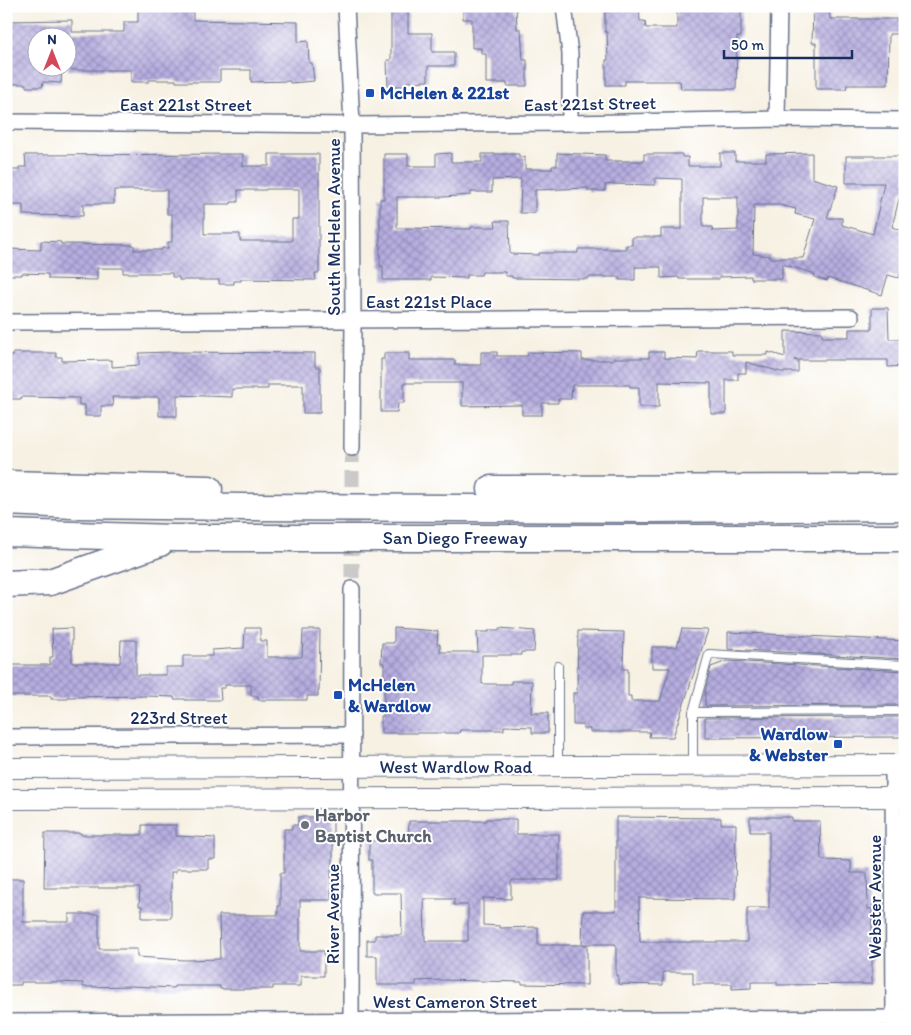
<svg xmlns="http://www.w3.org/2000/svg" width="911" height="1035" viewBox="0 0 911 1035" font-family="Itim,sans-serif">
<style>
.building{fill:url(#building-cross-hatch);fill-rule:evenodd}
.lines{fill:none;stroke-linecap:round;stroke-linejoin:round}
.street-tunnel{stroke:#cbcac8;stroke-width:15;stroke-dasharray:15 8;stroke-linecap:butt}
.lane-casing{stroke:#68738d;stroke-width:10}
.street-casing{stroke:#68738d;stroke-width:18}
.secondary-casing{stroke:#68738d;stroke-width:22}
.highway-casing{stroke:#68738d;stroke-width:29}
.lane{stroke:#fff;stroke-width:8}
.street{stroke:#fff;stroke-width:15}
.secondary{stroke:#fff;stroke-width:20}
.highway{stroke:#fff;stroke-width:26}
.transit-dot{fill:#1a4fb4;stroke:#fff;stroke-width:2}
.worship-dot{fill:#6b7280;stroke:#fff;stroke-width:2}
.labels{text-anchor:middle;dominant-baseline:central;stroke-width:4;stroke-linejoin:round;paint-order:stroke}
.transit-label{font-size:18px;font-weight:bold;fill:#164399;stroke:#fff;text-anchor:start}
.street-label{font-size:18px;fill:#1b2f5e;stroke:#fff}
.worship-label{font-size:18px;font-weight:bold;fill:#5b616d;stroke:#fff;text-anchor:start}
</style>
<defs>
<pattern id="building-cross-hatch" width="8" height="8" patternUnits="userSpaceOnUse" patternTransform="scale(1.25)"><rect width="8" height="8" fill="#b7aee0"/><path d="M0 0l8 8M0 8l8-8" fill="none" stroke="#948eb9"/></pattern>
</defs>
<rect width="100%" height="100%" fill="#fff"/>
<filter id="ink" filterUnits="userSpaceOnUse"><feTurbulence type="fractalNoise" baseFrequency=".02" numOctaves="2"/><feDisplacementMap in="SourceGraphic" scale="10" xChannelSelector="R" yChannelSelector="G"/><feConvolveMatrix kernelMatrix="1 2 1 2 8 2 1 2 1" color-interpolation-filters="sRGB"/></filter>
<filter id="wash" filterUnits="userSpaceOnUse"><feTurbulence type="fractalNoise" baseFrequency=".0096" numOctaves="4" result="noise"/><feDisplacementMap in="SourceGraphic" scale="20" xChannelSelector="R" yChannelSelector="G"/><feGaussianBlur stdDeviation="1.12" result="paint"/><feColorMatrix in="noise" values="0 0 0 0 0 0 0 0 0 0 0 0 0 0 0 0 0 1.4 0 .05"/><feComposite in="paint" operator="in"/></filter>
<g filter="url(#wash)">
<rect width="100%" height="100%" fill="#f7f1e3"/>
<g id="blocks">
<!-- building -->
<g class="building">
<polygon points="138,6 193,6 193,20 298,22 298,42 308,41 309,63 312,63 314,81 290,83 290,81 251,82 251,70 220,70 220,82 176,82 176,80 149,80 149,82 131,82 131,70 68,70 68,38 38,38 38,68 62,68 61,83 43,82 42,87 26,87 26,84 6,84 6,21 72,20 72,32 124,32 124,22 138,22"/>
<polygon points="391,6 408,6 408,33 432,33 432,52 454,52 454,66 428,66 428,81 406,82 406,86 388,86 387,60 391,60"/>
<polygon points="463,6 516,6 517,29 521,29 523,60 527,60 527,86 507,86 507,83 486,83 486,54 481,54 481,48 472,48 472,19 463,19"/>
<polygon points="605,6 639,6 640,21 645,21 646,28 677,28 677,6 741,6 741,37 737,37 737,44 736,89 681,89 680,81 625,81 625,85 606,85 606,60 608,60 607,32 605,32"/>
<polygon points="813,6 829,6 830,19 905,19 905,34 889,34 888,85 847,85 846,89 816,89 816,43 812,43"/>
<path d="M451,153V162H482V154H519V157H525V169H552V166H557V153L605,155V161H644V154H682V157H688V166H720V153H735V161H766V154L812,153V178L838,186L827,218H842V225L873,234L884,183H846V156H905V190L901,191L892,227L904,231L902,240L905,241V259L899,278L888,275L882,295L828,278L827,281L814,277L815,275L812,273L782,264V279H751V276L719,277V279H679V277L661,278V267H635V280H619V277H588V279L512,278V276H505V272H482L481,275H467V278L431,277V280H383V266H380V199H384V154H408V166H436V154ZM655,178L682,179V229H661V237H632V245H626V249H578V253H539V255L510,254L509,221H495L496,227H471V229L397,228V197H444L471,195V192H492V180L521,179L520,213H535V190L588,188V191H605V185L613,184L655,185ZM703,197H738V230L713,231L712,227H703ZM754,205H779L796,209L795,214L815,219L803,258H770V256L753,254Z"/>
<path d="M243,154V166H269V154H319V273H315L316,280L241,279V281H234V284H219V280H179V277H172V273H123V268H97V280L48,279V274L22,273V275H6V249L41,250V241L61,242V244L134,245V250H162V248H168V242H172V214H167V190H114V204H83V216L23,215V205H6V170H19V167H26L25,155ZM266,189H299V219H292V241H240V234H204V204H231V202H238V190H266Z"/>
<polygon points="872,308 888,308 889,339 905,339 905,366 888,367 888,360 794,360 798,361 798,372 781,372 746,362 746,373 738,373 738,380 726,380 726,414 711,414 711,383 659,382 659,407 639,407 639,387 630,387 630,385 572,385 571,399 558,399 558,403 542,403 542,415 522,415 522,405 462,406 462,383 404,383 404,403 398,403 397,412 381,412 381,359 384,359 384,353 409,353 409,360 455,360 455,365 481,365 481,352 497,352 497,356 528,356 528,352 582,353 582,360 613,360 613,358 649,358 649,352 664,352 664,358 697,359 698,351 732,351 732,355 768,355 768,352 785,357 785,331 822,332 822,337 849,337 849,329 872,329"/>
<polygon points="172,352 315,353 315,367 320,367 320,413 303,413 303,385 268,385 268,389 232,389 232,397 177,395 177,416 159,416 159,397 112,397 113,406 101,406 101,416 85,416 85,405 79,405 79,398 21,397 21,399 6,399 6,356 13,356 13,353 56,353 56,357 62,357 62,361 112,360 112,367 139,365 139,353"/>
<polygon points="72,628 72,663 120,663 121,640 136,640 136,675 166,675 166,667 183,667 183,656 212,656 212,650 244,648 245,628 260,628 260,641 267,641 267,657 302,657 303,630 320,630 319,691 318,691 318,696 307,696 307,700 258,700 258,696 251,696 251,685 225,685 225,688 220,688 221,700 185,700 185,699 174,699 174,697 147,696 68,697 68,699 51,699 51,696 6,696 6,665 50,665 50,657 53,657 52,629"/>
<polygon points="394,628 438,631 437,644 440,644 440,652 478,652 477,632 489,632 489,630 500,630 500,628 535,631 534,652 521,652 521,655 482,655 482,684 511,684 511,681 532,681 531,713 548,713 548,733 532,733 532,727 504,726 504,730 460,730 459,733 381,733 381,716 384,716 384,663 381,663 382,643 394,643"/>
<polygon points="682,629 708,630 673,737 649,737 650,732 590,732 590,729 583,729 583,725 573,725 573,693 577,693 578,631 624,632 623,669 628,669 628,696 631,696 631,701 660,701 670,668 652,668 652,647 677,647"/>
<polygon points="728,632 905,641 905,659 728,649"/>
<polygon points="727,661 905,671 905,705 705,706 705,691 711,667"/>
<polygon points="905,717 905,737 705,738 705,718"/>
<polygon points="298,817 333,817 333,869 331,869 331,900 300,900 300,951 324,951 324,976 301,976 301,986 273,986 273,989 220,989 220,986 174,986 174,988 131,986 83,987 83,983 60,982 21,982 21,985 6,985 6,879 23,879 23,922 69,922 69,914 99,914 99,949 137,949 137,957 184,960 220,959 219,915 278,915 278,906 280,906 280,873 284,873 284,829 292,829 292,825 298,825"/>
<polygon points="616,817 721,818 721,824 736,824 735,899 639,898 640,942 747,942 747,908 769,908 769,832 750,832 750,817 792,817 792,821 820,821 821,860 851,861 851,873 867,873 868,909 872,909 872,984 777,985 777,982 751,982 751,988 732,989 732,984 693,984 693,972 663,972 663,985 618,984 618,976 616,976 616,945 615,944 582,944 583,911 616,911"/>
<path d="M486,819H516V834H559V880H513L511,882V899L483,898V925L500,926V928L538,927V945H587V985L522,984V982L442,980L416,981V985H377V956H367V940H375V935H402L401,893H372V860H369V841H408L409,821H486ZM424,899H454V905H468V941H425Z"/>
<polygon points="142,825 176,825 176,836 215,838 215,859 208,859 208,869 176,869 176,872 171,872 171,918 142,918 142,906 139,906 140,888 44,888 45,833 81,833 81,835 142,835"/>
</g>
</g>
</g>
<g filter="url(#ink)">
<use href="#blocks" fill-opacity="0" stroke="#68738d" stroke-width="1"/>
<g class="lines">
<!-- street-tunnel -->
<polyline class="street-tunnel" points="352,448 352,589"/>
<!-- lane casing -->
<g class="lane-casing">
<g id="lane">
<polyline points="558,666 558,765"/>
<polyline points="693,712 905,711"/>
<polyline points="693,764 693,712 709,654 905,665"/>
</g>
</g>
<!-- street casing -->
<g class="street-casing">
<g id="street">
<polyline points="346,6 352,125 353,321 352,448"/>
<polyline points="564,6 570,54 570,123"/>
<polyline points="777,119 779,6"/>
<polyline points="6,122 352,125 570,123 777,119 905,120"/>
<polyline points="6,322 851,317"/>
<polyline points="6,737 352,735"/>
<polyline points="893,765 894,1027"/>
<polyline points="6,1022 905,1018"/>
<polyline points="351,1029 352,589"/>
</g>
</g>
<!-- secondary casing -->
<g class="secondary-casing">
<g id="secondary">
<polyline points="6,768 905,765"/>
<polyline points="6,799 905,797"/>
</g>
</g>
<!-- highway casing -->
<g class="highway-casing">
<g id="highway">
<polyline points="6,484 209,489"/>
<polyline points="491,489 905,488"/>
<polyline points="6,502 74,505 244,507 650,509 905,507"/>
<polyline points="6,533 174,538 905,538"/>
<polyline points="6,584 50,582 160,543"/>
</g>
</g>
<!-- lane -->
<use href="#lane" class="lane"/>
<!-- street -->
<use href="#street" class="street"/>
<!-- secondary -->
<use href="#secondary" class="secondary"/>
<!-- highway -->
<use href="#highway" class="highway"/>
</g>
</g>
<!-- markers -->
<g class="transit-dot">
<rect x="365" y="88" width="10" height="10" rx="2.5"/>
<rect x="333" y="690" width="10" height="10" rx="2.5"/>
<rect x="833" y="739" width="10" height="10" rx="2.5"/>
</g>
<circle class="worship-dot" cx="305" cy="825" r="5"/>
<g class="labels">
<!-- transit labels -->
<g class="transit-label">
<text x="380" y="93">McHelen &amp; 221st</text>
<text x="348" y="685">McHelen<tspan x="348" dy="21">&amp; Wardlow</tspan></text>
<text x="828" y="734" text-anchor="end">Wardlow<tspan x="828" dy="21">&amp; Webster</tspan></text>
</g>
<!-- street labels -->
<g class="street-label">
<text transform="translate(590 104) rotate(-1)">East 221st Street</text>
<text x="186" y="105">East 221st Street</text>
<text transform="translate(334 227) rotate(-90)">South McHelen Avenue</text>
<text x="429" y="302">East 221st Place</text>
<text x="455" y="538">San Diego Freeway</text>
<text x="179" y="718">223rd Street</text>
<text x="456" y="767">West Wardlow Road</text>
<text transform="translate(875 897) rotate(-90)">Webster Avenue</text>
<text transform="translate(333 914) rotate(-90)">River Avenue</text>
<text x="455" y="1002">West Cameron Street</text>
</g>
<!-- worship labels -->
<g class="worship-label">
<text x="315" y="815">Harbor<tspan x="315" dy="21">Baptist Church</tspan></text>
</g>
</g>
<!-- margin -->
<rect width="911" height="1035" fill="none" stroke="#fff" stroke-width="25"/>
<!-- north arrow -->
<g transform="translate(52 52)"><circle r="24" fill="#ffffff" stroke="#a4acbf"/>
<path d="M0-4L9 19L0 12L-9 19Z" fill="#d1495b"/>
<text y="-8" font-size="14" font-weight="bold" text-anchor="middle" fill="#1b2f5e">N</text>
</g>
<!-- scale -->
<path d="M724 50v8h128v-8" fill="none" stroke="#1b2f5e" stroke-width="2.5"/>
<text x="731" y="50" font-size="15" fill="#1b2f5e" stroke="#ffffff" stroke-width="4" paint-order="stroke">50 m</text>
</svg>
